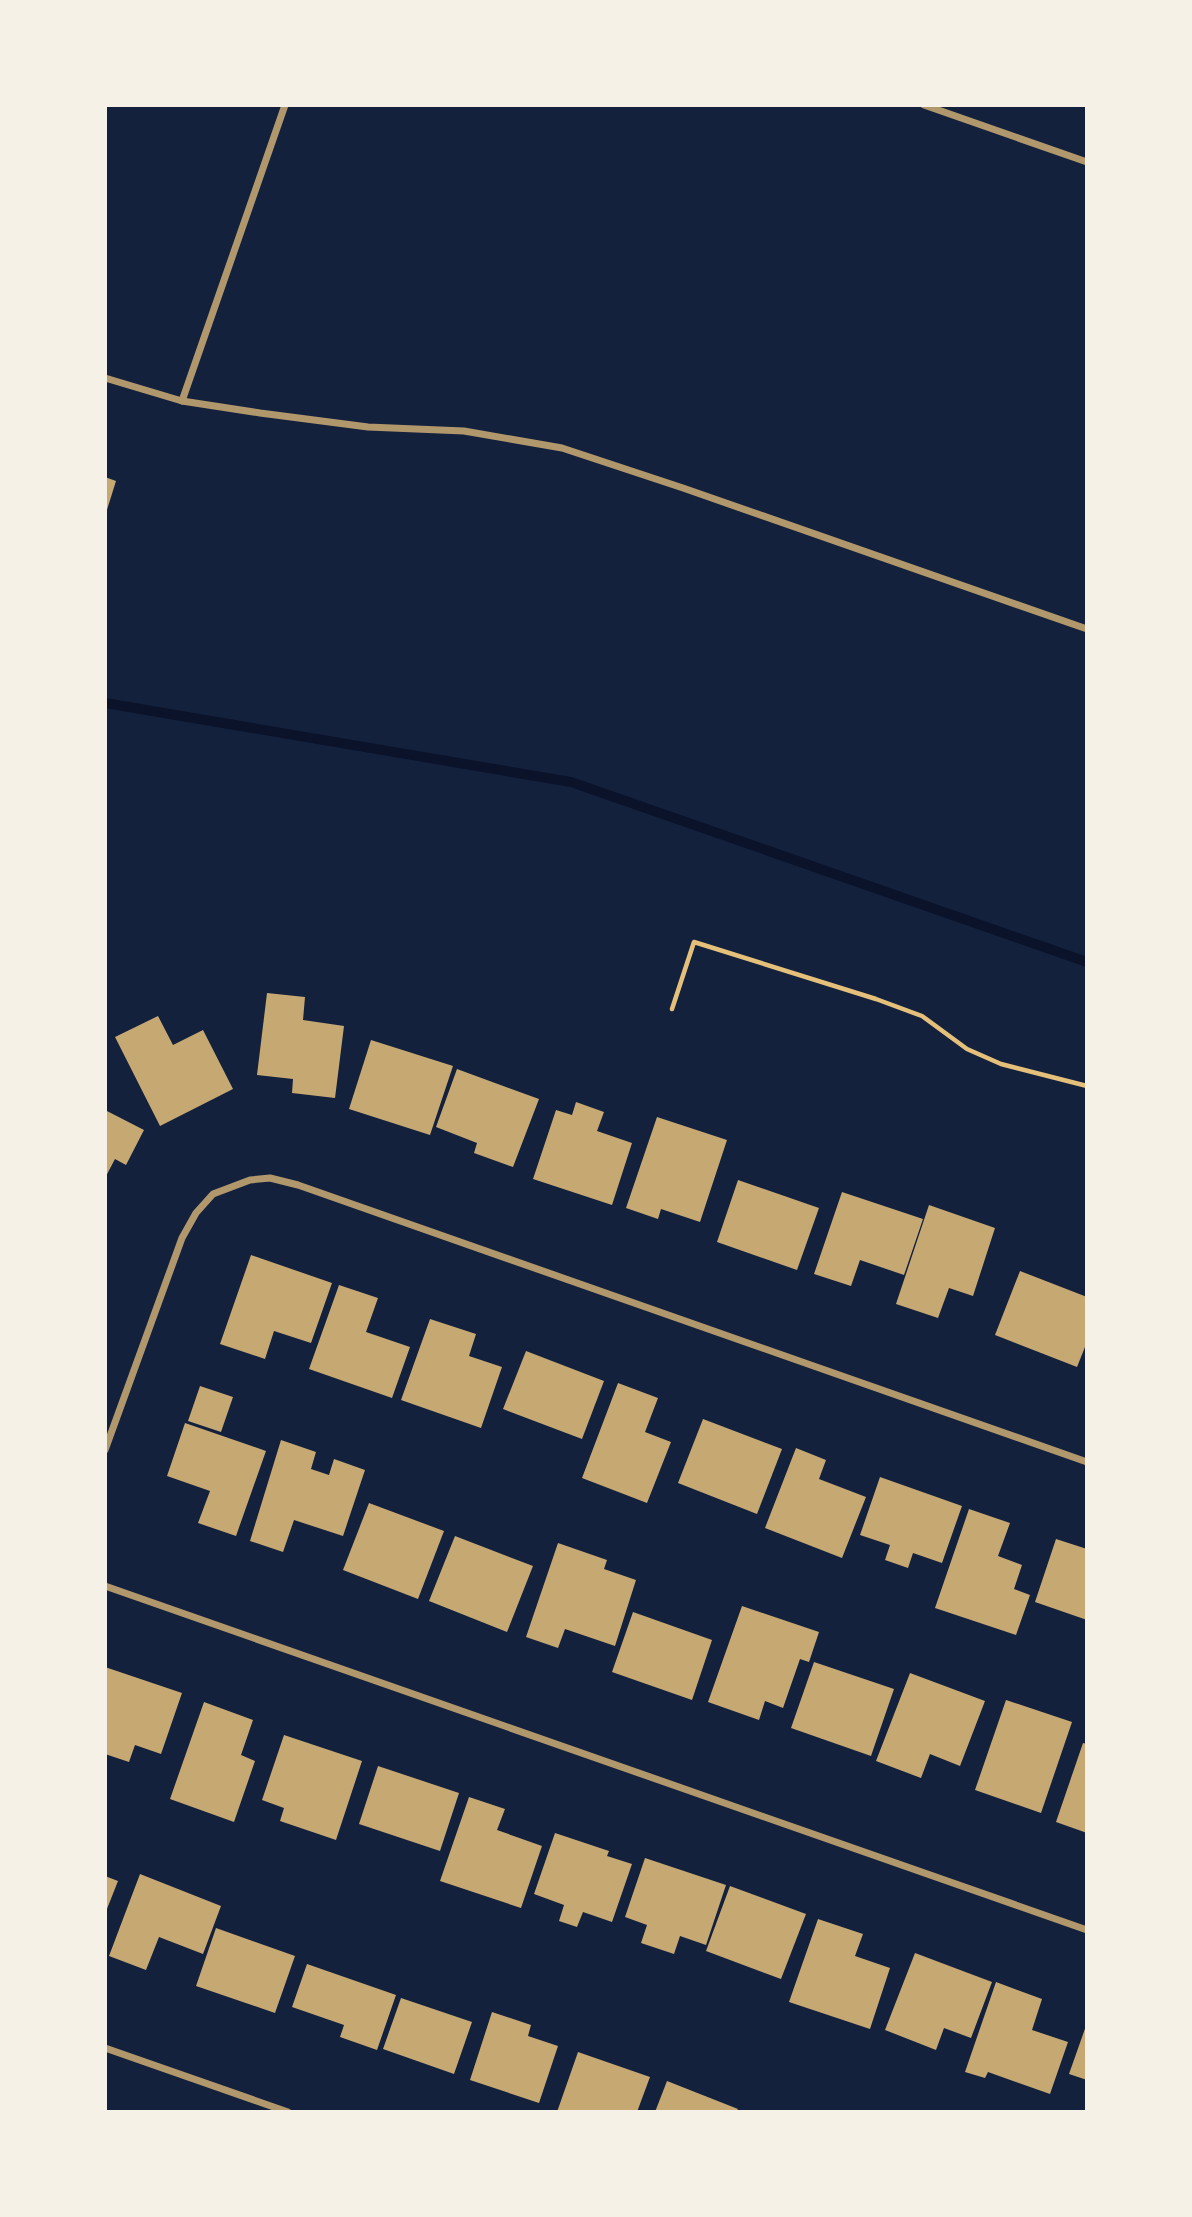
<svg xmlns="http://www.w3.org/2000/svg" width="1192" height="2217" viewBox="0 0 1192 2217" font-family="'Space Grotesk',sans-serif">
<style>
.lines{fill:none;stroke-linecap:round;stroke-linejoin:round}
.stream{stroke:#0b132b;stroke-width:10}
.building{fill:#c6a872}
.path{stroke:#e5c07b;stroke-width:4.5}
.minor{stroke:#b1986c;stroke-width:7}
</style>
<rect width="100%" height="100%" fill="#14213d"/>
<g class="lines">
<!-- stream -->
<polyline class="stream" points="105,703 571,782 1087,962"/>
</g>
<!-- building -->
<g class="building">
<polygon points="105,477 116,481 106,513 105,513"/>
<polygon points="267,993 305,997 303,1020 344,1026 335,1098 292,1093 293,1079 257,1075"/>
<polygon points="158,1016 173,1045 203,1030 233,1089 160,1126 115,1037"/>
<polygon points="371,1040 453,1066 430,1135 349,1109"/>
<polygon points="457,1069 539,1099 513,1167 474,1153 477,1143 436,1127"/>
<polygon points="576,1102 604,1112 597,1131 632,1143 612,1205 533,1179 556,1110 572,1115"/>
<polygon points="105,1110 144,1130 126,1165 115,1159 105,1178"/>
<polygon points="657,1117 727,1140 700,1222 661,1209 658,1219 626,1208"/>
<polygon points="738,1180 819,1208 797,1270 717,1242"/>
<polygon points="842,1192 923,1219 904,1275 860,1260 851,1286 814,1274"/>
<polygon points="929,1205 995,1228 973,1296 949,1288 938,1318 896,1304"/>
<polygon points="251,1255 332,1283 311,1343 274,1331 265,1359 220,1344"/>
<polygon points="1020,1271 1087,1297 1087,1342 1077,1367 995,1335"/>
<polygon points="339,1285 378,1298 366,1332 410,1347 392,1398 309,1369"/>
<polygon points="430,1319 476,1334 469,1356 502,1367 481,1428 401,1400"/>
<polygon points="526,1351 604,1381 582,1439 503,1409"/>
<polygon points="618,1383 658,1398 645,1432 671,1442 647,1503 582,1478"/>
<polygon points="200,1386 233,1397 221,1432 188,1421"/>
<polygon points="703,1419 782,1449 757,1514 678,1483"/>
<polygon points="185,1423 266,1451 236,1536 198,1523 210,1491 167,1476"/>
<polygon points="281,1440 316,1452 311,1469 329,1475 334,1459 365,1470 343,1536 294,1520 283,1552 250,1541"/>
<polygon points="796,1448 826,1460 819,1479 866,1497 842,1558 765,1528"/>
<polygon points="880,1477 962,1506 942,1563 913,1553 908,1568 885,1560 890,1545 860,1535"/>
<polygon points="369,1503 444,1531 418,1599 343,1570"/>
<polygon points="969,1509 1010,1523 998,1556 1022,1565 1014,1589 1030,1595 1016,1635 935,1608"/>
<polygon points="455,1536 533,1566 507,1632 429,1601"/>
<polygon points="1056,1539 1087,1549 1087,1620 1035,1602"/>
<polygon points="558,1543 607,1560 604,1569 636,1580 615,1646 565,1629 558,1648 526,1637"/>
<polygon points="742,1606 819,1632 809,1662 800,1659 783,1708 765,1701 759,1720 708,1702"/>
<polygon points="633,1612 712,1640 692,1700 612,1672"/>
<polygon points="814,1662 894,1689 871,1756 791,1728"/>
<polygon points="105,1667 182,1693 161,1754 135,1745 129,1762 105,1754"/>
<polygon points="910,1673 985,1701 960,1766 930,1754 921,1778 876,1761"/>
<polygon points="1006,1700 1072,1722 1041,1813 975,1790"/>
<polygon points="204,1702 253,1720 241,1755 255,1761 234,1822 170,1799"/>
<polygon points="284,1735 362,1761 336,1840 280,1821 284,1808 262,1800"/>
<polygon points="1083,1743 1087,1744 1087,1833 1056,1822"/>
<polygon points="378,1766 459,1793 440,1851 359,1824"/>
<polygon points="469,1797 505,1809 497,1830 542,1846 521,1908 440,1881"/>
<polygon points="555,1833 609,1851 607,1856 632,1864 612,1922 583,1912 577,1927 559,1921 564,1905 534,1894"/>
<polygon points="645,1858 726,1885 706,1945 680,1936 674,1954 641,1943 647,1925 625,1917"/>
<polygon points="140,1874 221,1906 203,1954 159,1937 146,1970 109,1956"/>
<polygon points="105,1876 118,1881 105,1914"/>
<polygon points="730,1886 806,1914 781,1979 706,1951"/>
<polygon points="818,1919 863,1934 855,1956 890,1968 870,2029 789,2002"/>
<polygon points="216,1928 295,1956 275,2013 196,1986"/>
<polygon points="915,1953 992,1982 971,2038 944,2028 936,2050 885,2030"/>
<polygon points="307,1964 396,1995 377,2050 340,2037 344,2025 292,2007"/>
<polygon points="996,1982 1042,1999 1032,2030 1068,2042 1050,2094 988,2072 985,2078 965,2072"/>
<polygon points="401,1998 472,2022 454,2074 383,2049"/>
<polygon points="492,2012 531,2025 528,2036 558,2046 539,2103 470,2080"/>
<polygon points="1087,2023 1087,2080 1069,2074"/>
<polygon points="578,2052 650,2077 637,2112 557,2112"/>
<polygon points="667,2081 738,2109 736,2112 655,2112"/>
</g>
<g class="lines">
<!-- path -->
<polyline class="path" points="672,1009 694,942 876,999 922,1016 967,1049 1001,1064 1087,1086"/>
<!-- minor -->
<g class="minor">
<polyline points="924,105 1087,162"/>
<polyline points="105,378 182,401 260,413 368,427 464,431 562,448 683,488 1087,629"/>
<polyline points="182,401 285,105"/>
<polyline points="105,1450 182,1238 196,1213 213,1194 250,1180 270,1178 298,1185 1087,1462"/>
<polyline points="105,1586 1087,1930"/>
<polyline points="105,2048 288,2112"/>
</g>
</g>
<!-- border -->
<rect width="1192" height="2217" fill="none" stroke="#f6f1e7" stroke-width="214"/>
</svg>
